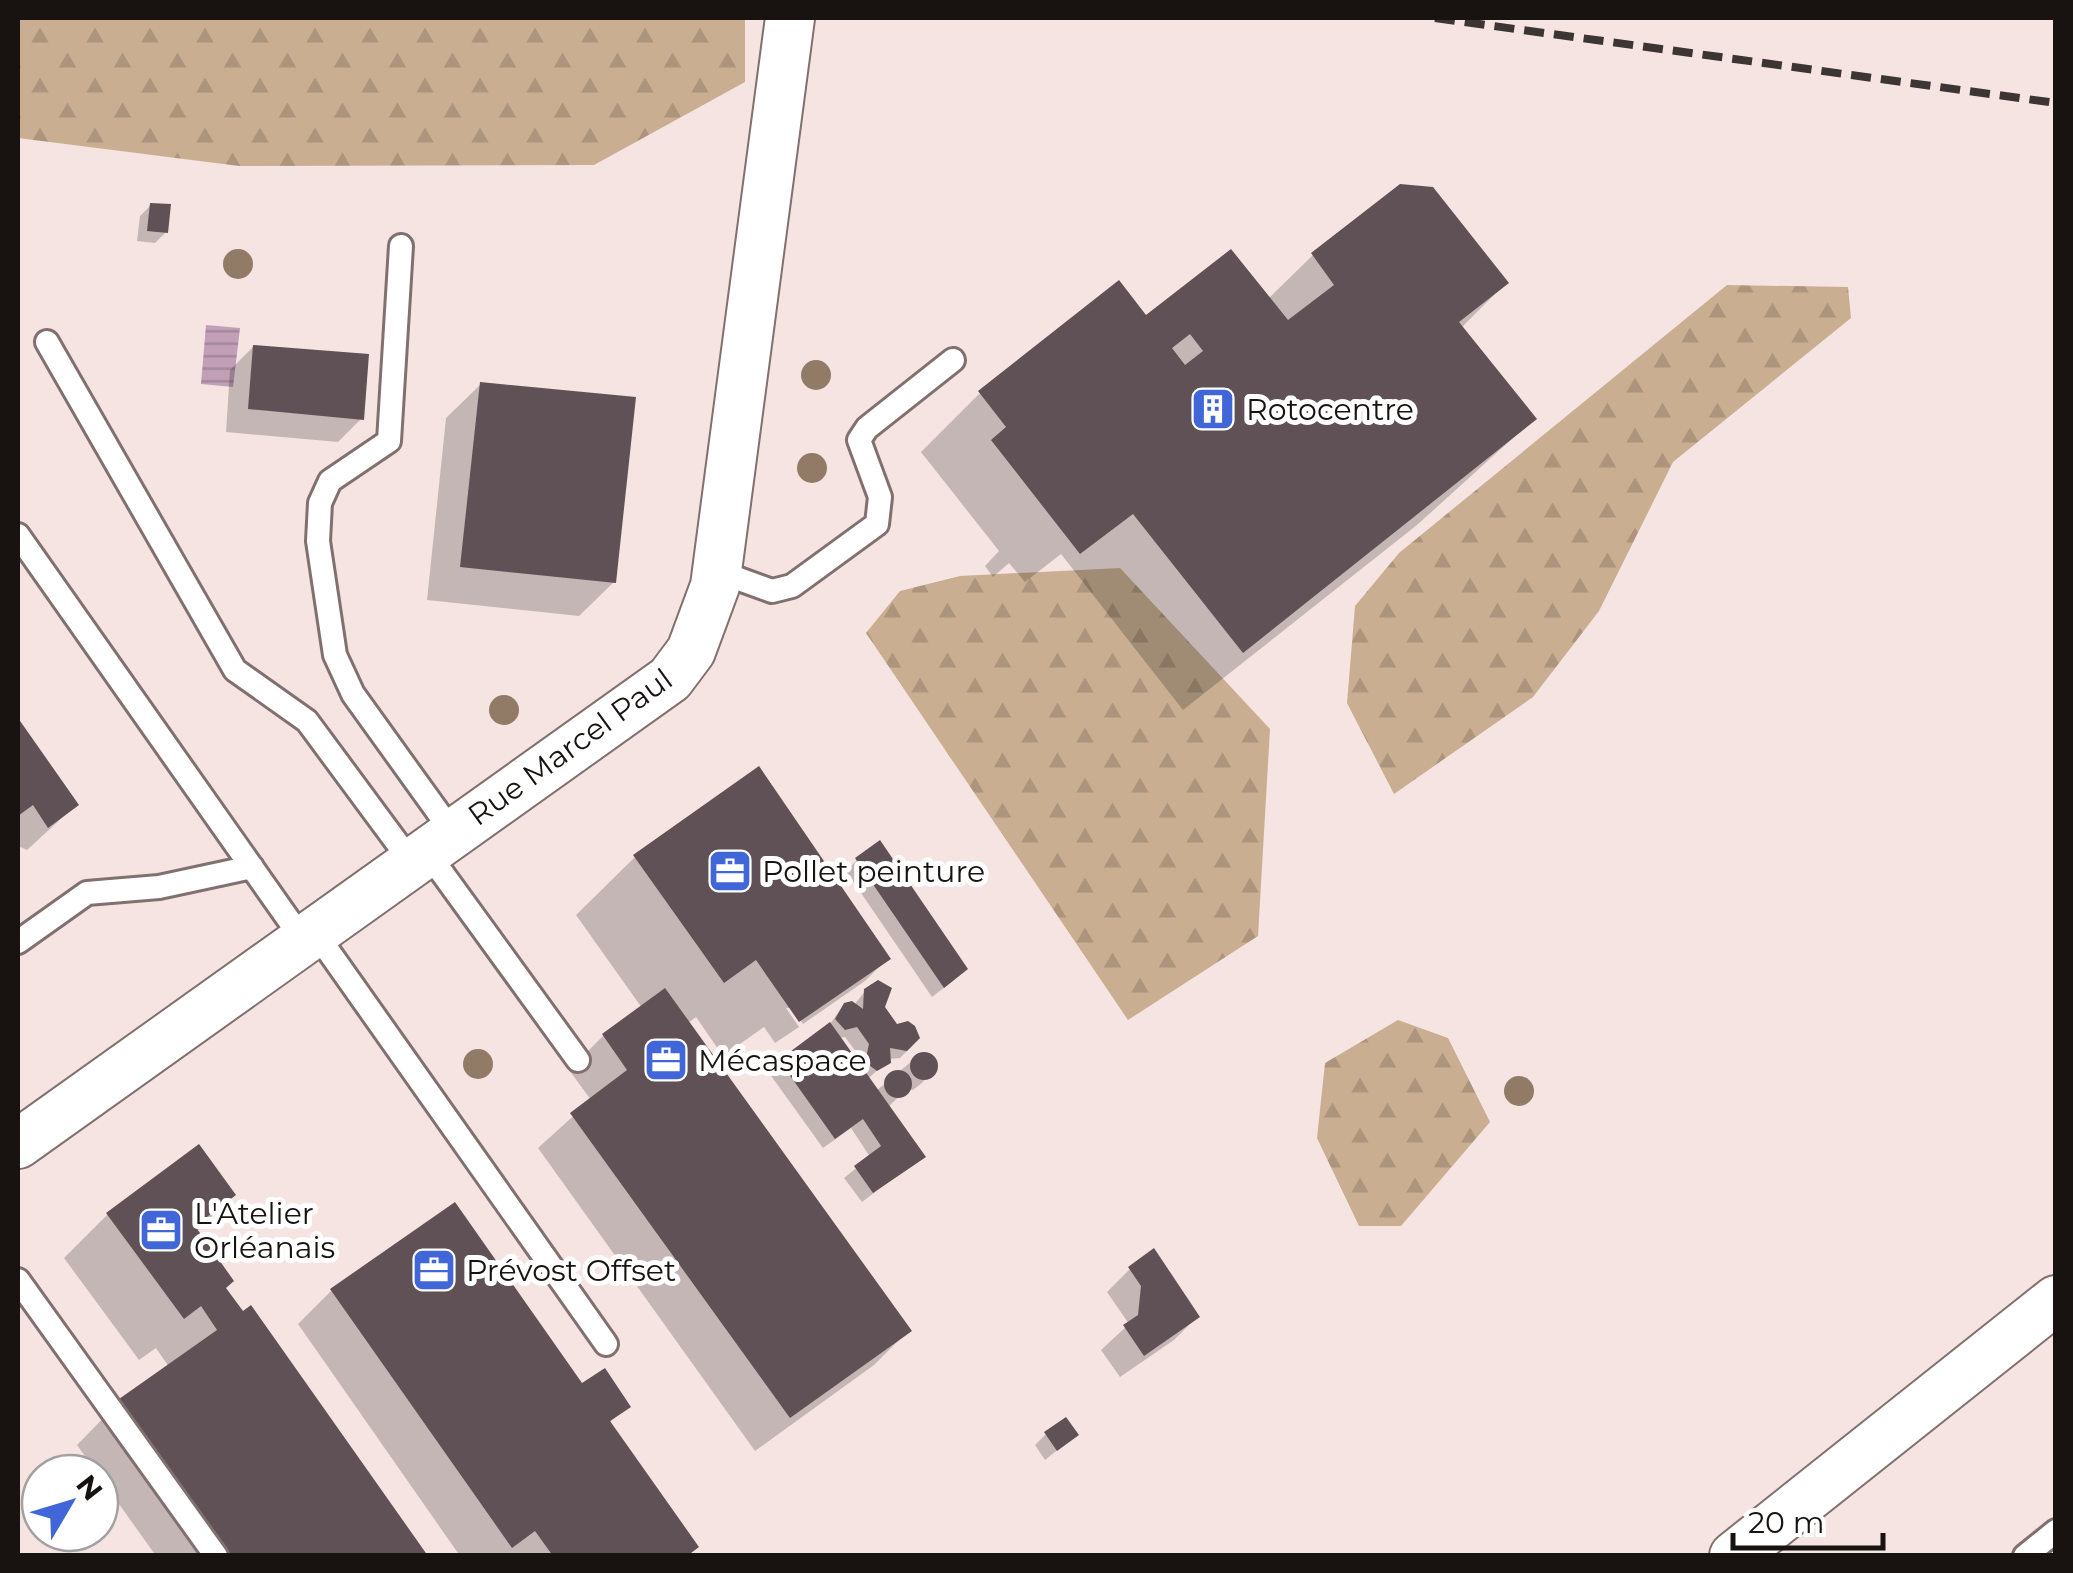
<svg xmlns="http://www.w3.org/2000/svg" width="2073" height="1573" viewBox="0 0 2073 1573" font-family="Montserrat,sans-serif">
<defs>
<pattern id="forest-firs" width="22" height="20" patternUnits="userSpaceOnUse" patternTransform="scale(2.5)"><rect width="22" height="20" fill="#c9ae91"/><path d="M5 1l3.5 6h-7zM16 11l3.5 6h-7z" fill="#ac957c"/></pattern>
<pattern id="water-rules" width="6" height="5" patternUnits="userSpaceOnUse" patternTransform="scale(2.5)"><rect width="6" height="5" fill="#c09fb7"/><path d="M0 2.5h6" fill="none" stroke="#a4889c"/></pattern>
</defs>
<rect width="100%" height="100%" fill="#f6e4e2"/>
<path fill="url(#forest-firs)" d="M18 18H745V82L594 165 239 166 18 138Z
M1727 285 1848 287 1851 318 1673 462 1599 611 1533 697 1394 794 1347 703 1355 606 1399 553Z
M1120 568 1270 729 1258 936 1128 1020 866 633 900 591 960 576Z
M1398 1020 1448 1038 1490 1122 1401 1226H1359L1317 1138 1325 1063Z"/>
<path fill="url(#water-rules)" d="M206 325 240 328 233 387 201 384Z"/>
<path fill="#0003" fill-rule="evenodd" d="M1401 187 1506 283 1461 328 1534 419 1417 525 1183 710 1061 554 1025 582 1009 563 993 577 985 566 999 551 921 452 980 393 1146 319 1268 299 1313 255Z
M151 205 166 232 155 243 137 241 140 216Z
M253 347 361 419 338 442 226 432 230 370Z
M481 384 614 582 579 616 427 600 446 418Z
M18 722 76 805 27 850 18 846Z
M635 857 888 958 865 981 803 1024 792 1008H786L799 1027 775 1043 764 1027 723 1056 696 1017 688 1023 908 1331 874 1365 755 1451 538 1148 591 1100 569 1070 603 1036 642 1008 576 915Z
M857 860 954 980 932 997 846 871Z
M871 984 885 985 882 1007 897 1027 916 1032 912 1046 900 1058 889 1059 868 1079 876 1091 918 1056H930L937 1065 923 1082 913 1090 907 1089 888 1107 923 1156 862 1202 844 1178 870 1157 851 1128 823 1148 769 1073 828 1027 840 1010 854 1005ZM845 1037 859 1056 856 1063 839 1038Z
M233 1195 196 1232 224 1288 426 1556H156L77 1445 120 1401 169 1367 156 1348 139 1360 64 1258 107 1215Z
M1130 1269 1197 1317 1174 1340 1120 1377 1101 1350 1129 1324 1107 1292Z
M332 1290 628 1406 609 1423 687 1556H460L298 1324Z
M1046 1434 1076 1435 1045 1460 1035 1445Z"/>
<path fill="#5f5155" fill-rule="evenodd" d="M1400 184 1433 187 1509 283 1459 322 1537 419 1243 653 1133 514 1080 554 991 440 1006 427 978 391 1119 280 1146 315 1231 249 1288 320 1334 285 1311 253ZM1190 334 1203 351 1185 365 1172 348Z
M150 203 171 204 168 233 147 231Z
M253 345 369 354 364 420 248 409Z
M480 382 636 397 616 583 460 567Z
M18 718 79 805 48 828 33 805 18 816Z
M759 766 891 959 799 1022 756 960 724 983 633 855Z
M880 840 968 969 944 988 855 858Z
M878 980 892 988 885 1007 897 1024 908 1021 915 1026 920 1038 907 1051 890 1048 891 1063 877 1071 865 1062 869 1044 857 1027 845 1030 835 1019 844 1003 852 1001 863 1009 864 989Z
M665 988 912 1331 790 1418 570 1113 627 1070 602 1034Z
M830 1022 926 1157 873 1193 854 1166 881 1146 863 1119 835 1139 779 1060Z
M910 1066a14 14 0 1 1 28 0a14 14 0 1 1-28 0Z
M884 1084a14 14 0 1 1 28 0a14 14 0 1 1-28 0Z
M199 1144 236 1195 195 1226 234 1281 226 1288 243 1311 251 1305 428 1556H229L119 1399 217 1330 201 1306 184 1319 106 1213Z
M455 1202 582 1383 605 1368 631 1407 610 1421 699 1547 687 1556H553L535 1531 512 1548 330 1289Z
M1154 1248 1200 1317 1144 1356 1123 1325 1138 1315 1141 1286 1128 1267Z
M1066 1417 1079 1435 1057 1451 1044 1432Z"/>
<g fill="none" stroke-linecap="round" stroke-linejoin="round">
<defs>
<path id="lane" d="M401 246 389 441 330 481 320 503 318 541 335 655 353 694 453 833
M47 342 235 670 307 721 412 863
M18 535 303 940
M717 571 772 591 792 586 877 524 880 497 859 440 867 428 953 360
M427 852 578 1060
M315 932 606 1344
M18 942 87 893 159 887 252 867
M18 1280 216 1556
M2025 1556 2056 1531"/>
<path id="street" d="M18 1144 670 679 691 651 715 586 790 18
M1734 1556 2056 1300"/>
</defs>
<use href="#lane" stroke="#80706f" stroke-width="28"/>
<use href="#street" stroke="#80706f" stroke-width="52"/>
<use href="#lane" stroke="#fff" stroke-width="22"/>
<use href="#street" stroke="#fff" stroke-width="48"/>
<path stroke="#3d3534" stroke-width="8" stroke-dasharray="20 10" stroke-linecap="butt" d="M1435 18 2056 103"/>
</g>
<g fill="#917a66">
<circle cx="238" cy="264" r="15"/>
<circle cx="816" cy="375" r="15"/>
<circle cx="812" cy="468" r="15"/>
<circle cx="504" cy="710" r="15"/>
<circle cx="478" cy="1064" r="15"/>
<circle cx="1519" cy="1091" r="15"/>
</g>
<defs>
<symbol id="building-square" viewBox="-11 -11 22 22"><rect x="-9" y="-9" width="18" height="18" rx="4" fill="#4166d8" stroke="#fff"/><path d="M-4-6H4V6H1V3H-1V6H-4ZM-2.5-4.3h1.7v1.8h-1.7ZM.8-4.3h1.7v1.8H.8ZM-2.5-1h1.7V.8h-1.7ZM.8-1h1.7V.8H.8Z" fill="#fff"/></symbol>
<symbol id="office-square" viewBox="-11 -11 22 22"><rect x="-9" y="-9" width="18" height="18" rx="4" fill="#4166d8" stroke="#fff"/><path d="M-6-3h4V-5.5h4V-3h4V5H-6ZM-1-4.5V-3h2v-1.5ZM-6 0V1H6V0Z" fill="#fff"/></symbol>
</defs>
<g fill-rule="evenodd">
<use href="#building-square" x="1188" y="384" width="50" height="50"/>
<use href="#office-square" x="705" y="846" width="50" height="50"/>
<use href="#office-square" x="641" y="1035" width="50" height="50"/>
<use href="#office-square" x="136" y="1205" width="50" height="50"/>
<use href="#office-square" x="409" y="1245" width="50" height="50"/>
</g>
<g text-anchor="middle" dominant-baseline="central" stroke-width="10" stroke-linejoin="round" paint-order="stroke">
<g font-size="30" fill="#181211" stroke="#fff" text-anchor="start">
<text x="1246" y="409">Rotocentre</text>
<text x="762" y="871">Pollet peinture</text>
<text x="698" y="1060">Mécaspace</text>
<text x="194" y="1213">L'Atelier<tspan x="194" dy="34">Orléanais</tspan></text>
<text x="466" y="1270">Prévost Offset</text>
</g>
<g font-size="30" fill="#181211" stroke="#fff">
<text transform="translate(570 747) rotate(-36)">Rue Marcel Paul</text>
</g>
</g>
<rect width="2073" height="1573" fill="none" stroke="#181211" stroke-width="40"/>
<g transform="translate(70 1503) rotate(52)"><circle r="48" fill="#ffffff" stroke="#a3a0a0" stroke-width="2.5"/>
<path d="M0-8L18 38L0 25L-18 38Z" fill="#4166d8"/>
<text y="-15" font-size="28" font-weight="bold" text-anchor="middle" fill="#181211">N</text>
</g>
<path d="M1733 1533v15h150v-15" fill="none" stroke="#181211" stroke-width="5"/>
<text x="1748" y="1533" font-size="30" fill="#181211" stroke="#ffffff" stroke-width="8" paint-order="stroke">20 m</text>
</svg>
